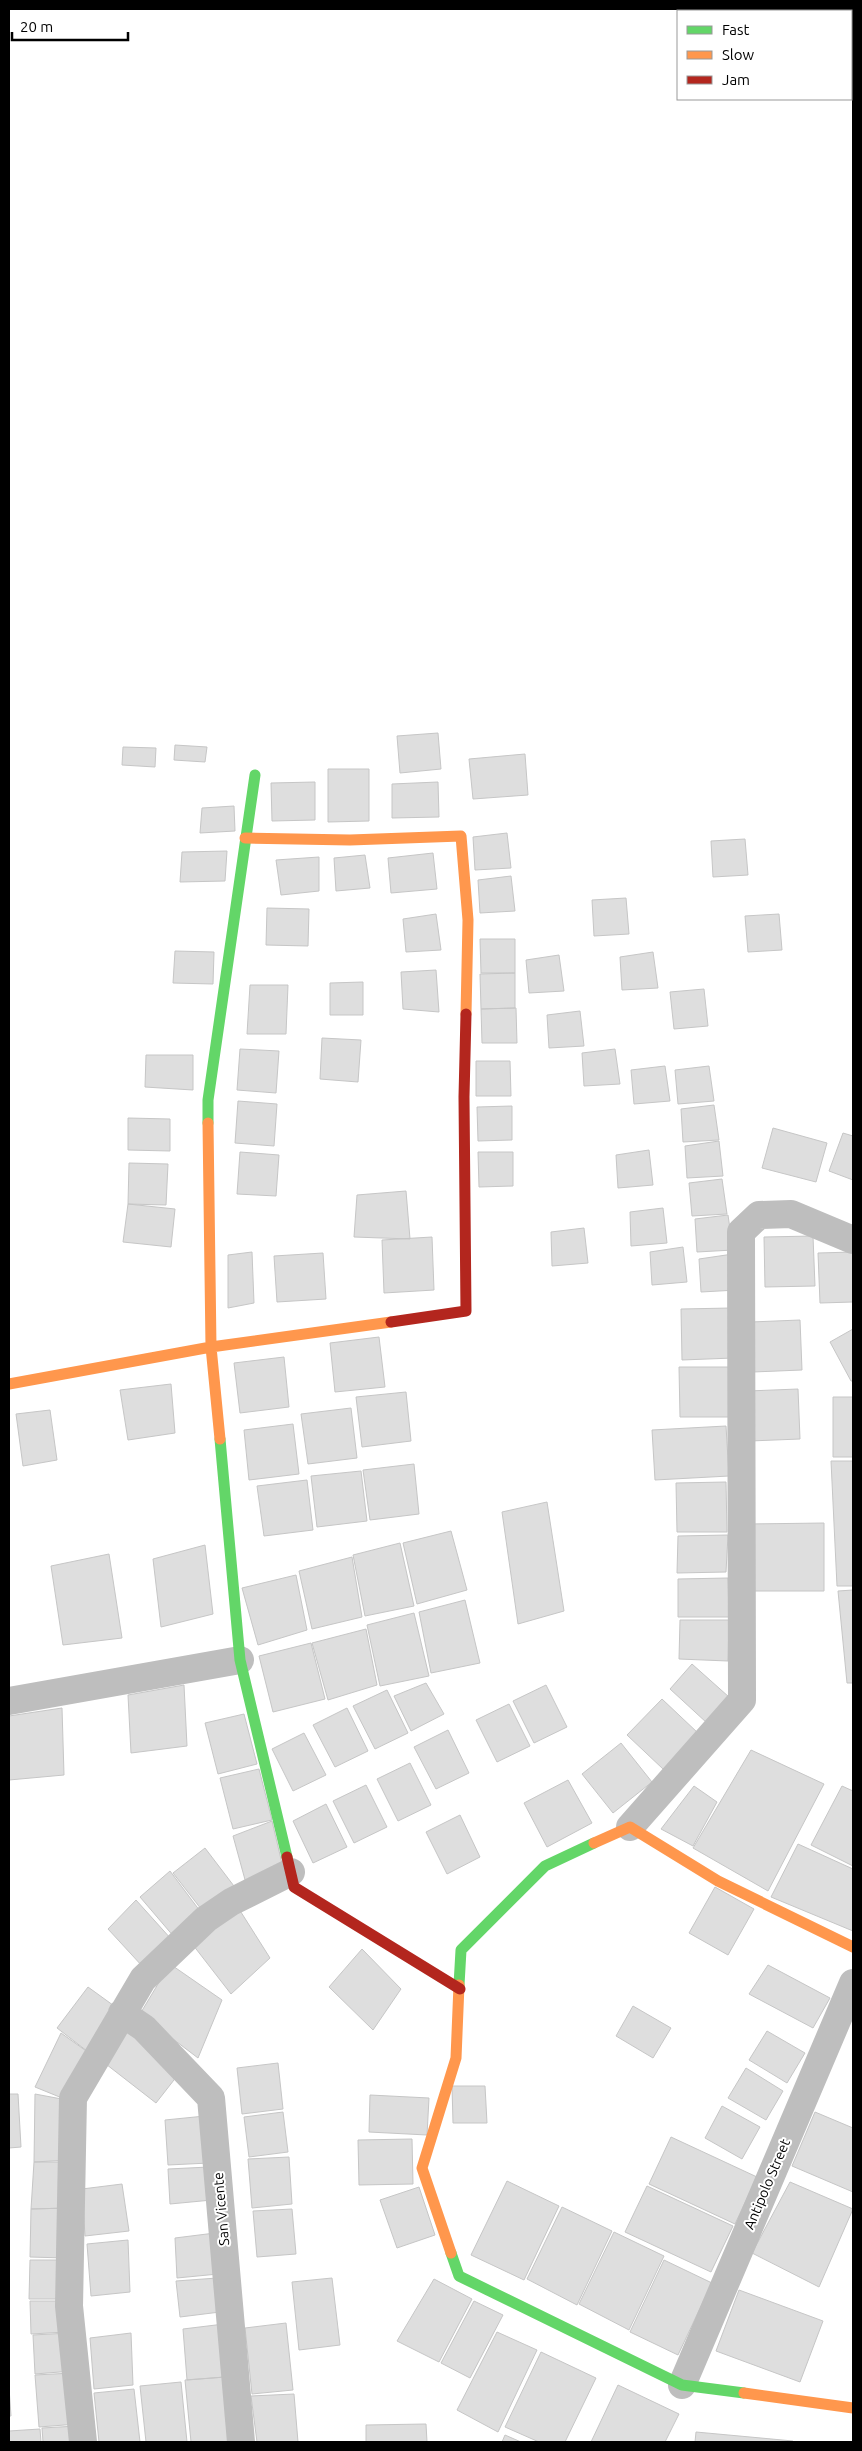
<svg xmlns="http://www.w3.org/2000/svg" width="862" height="2451" viewBox="0 0 862 2451" font-family="Ubuntu,sans-serif">
<rect width="100%" height="100%" fill="#fff"/>
<path fill="#dedede" stroke="#c6c6c6" d="M438 733 441 769 400 773 397 736Z
M175 745 207 747 205 762 174 760Z
M123 747 156 748 155 767 122 765Z
M525 754 528 795 473 799 469 759Z
M328 769H369V821L328 822Z
M315 782V820L272 821 271 783Z
M438 782 439 817 392 818V784Z
M234 806 235 831 200 833 202 808Z
M507 833 511 868 475 870 473 837Z
M745 839 748 875 713 877 711 841Z
M227 851 225 881 180 882 182 852Z
M433 853 437 889 391 893 388 858Z
M365 855 370 888 336 891 334 858Z
M319 857V891L281 895 276 860Z
M511 876 515 911 480 913 478 880Z
M626 898 629 934 594 936 592 900Z
M267 908 309 909 308 946 266 945Z
M436 914 441 950 406 952 403 919Z
M779 914 782 950 748 952 745 916Z
M480 939H515V973H481Z
M175 951 214 952 213 984 173 983Z
M653 952 658 988 622 990 620 957Z
M559 955 564 991 529 993 526 960Z
M436 970 439 1012 403 1009 401 972Z
M515 973V1008L481 1009 480 974Z
M363 982V1015H330V983Z
M250 985H288L286 1034H247Z
M704 989 708 1026 674 1029 670 992Z
M516 1008 517 1043H482L481 1009Z
M580 1011 584 1046 549 1048 547 1015Z
M322 1038 361 1040 358 1082 320 1079Z
M240 1049 279 1051 276 1093 237 1090Z
M615 1049 620 1084 584 1086 582 1053Z
M146 1055H193V1090L145 1087Z
M476 1061H510L511 1096H476Z
M665 1066 670 1101 634 1104 631 1070Z
M709 1066 714 1101 678 1104 675 1070Z
M238 1101 277 1104 274 1146 235 1143Z
M714 1105 719 1140 683 1142 681 1109Z
M512 1106V1140L478 1141 477 1107Z
M128 1118 170 1119V1151L128 1150Z
M773 1128 827 1143 816 1182 762 1168Z
M843 1133 853 1136V1180L829 1171Z
M719 1141 723 1176 687 1178 685 1146Z
M649 1150 653 1185 618 1188 616 1155Z
M240 1152 279 1155 276 1196 237 1194Z
M478 1152H513V1186L479 1187Z
M129 1163 168 1164 166 1205 128 1204Z
M722 1179 727 1214 692 1216 689 1183Z
M406 1191 410 1239 354 1237 357 1195Z
M128 1204 175 1209 171 1247 123 1242Z
M663 1208 667 1243 631 1246 630 1212Z
M728 1215 733 1250 697 1252 695 1219Z
M584 1228 588 1263 552 1266 551 1232Z
M813 1236 815 1286 765 1287 764 1237Z
M432 1237 434 1290 384 1293 382 1240Z
M683 1247 687 1282 652 1285 650 1252Z
M252 1252 254 1303 228 1308V1255Z
M853 1252V1302L820 1303 818 1253Z
M323 1253 326 1299 277 1302 274 1256Z
M733 1254 737 1290 701 1292 699 1259Z
M731 1308 733 1358 682 1360 681 1309Z
M800 1320 802 1370 753 1372 751 1322Z
M853 1329V1381H851L830 1342Z
M379 1337 385 1387 335 1392 330 1343Z
M284 1357 289 1407 240 1413 234 1363Z
M679 1367H729V1417H680Z
M171 1384 175 1433 128 1440 120 1390Z
M798 1389 800 1439 750 1441 748 1391Z
M406 1392 411 1441 362 1447 356 1397Z
M833 1397H853V1457H833Z
M351 1408 357 1458 308 1464 301 1414Z
M50 1410 57 1460 23 1466 16 1414Z
M293 1424 299 1474 249 1480 244 1430Z
M726 1426 729 1476 655 1480 652 1430Z
M831 1461H853V1586H837Z
M414 1464 419 1514 370 1520 363 1470Z
M361 1471 367 1521 317 1527 311 1476Z
M307 1480 313 1530 264 1536 257 1486Z
M726 1482 727 1532H677L676 1483Z
M547 1502 564 1611 518 1624 502 1512Z
M824 1523V1591H749L748 1524Z
M451 1531 467 1590 417 1604 403 1543Z
M728 1535 726 1572 677 1573 678 1536Z
M400 1543 414 1606 365 1616 353 1555Z
M205 1545 213 1614 161 1627 153 1559Z
M109 1554 122 1638 63 1645 51 1566Z
M352 1557 362 1617 312 1629 299 1571Z
M296 1575 307 1630 258 1645 242 1588Z
M728 1578 729 1617H678V1579Z
M853 1590V1683H847L838 1591Z
M465 1600 480 1663 431 1673 419 1612Z
M414 1613 429 1676 380 1686 367 1625Z
M680 1620H729L728 1661 679 1659Z
M366 1629 377 1685 328 1700 312 1643Z
M311 1643 325 1699 273 1712 259 1656Z
M692 1664 729 1697 707 1723 670 1689Z
M426 1683 444 1714 411 1731 394 1696Z
M184 1685 187 1746 131 1753 128 1695Z
M546 1685 567 1727 534 1743 513 1701Z
M387 1690 408 1733 375 1749 353 1706Z
M662 1699 698 1733 663 1769 627 1735Z
M509 1704 530 1746 497 1762 476 1720Z
M62 1708 64 1775 9 1780V1716Z
M347 1708 368 1751 335 1767 313 1725Z
M244 1714 257 1764 218 1774 205 1723Z
M448 1730 469 1773 436 1789 414 1747Z
M304 1733 326 1775 293 1791 272 1749Z
M621 1743 652 1782 613 1813 582 1774Z
M751 1750 824 1784 768 1891 693 1848Z
M410 1763 431 1805 398 1821 377 1779Z
M259 1769 272 1820 233 1829 220 1778Z
M568 1780 592 1823 547 1847 524 1803Z
M366 1785 387 1827 354 1843 333 1801Z
M694 1786 717 1802 693 1846 661 1829Z
M842 1786 853 1791V1866L811 1845Z
M326 1804 347 1847 313 1863 293 1821Z
M460 1815 480 1857 447 1874 426 1832Z
M272 1821 284 1872 247 1887 233 1836Z
M798 1844 853 1869V1931L771 1897Z
M205 1848 237 1890 205 1914 173 1873Z
M170 1871 203 1915 175 1938 140 1897Z
M715 1887 754 1909 728 1955 689 1933Z
M136 1900 172 1940 143 1967 108 1929Z
M239 1909 270 1958 231 1994 193 1945Z
M362 1949 401 1989 373 2030 329 1987Z
M170 1964 222 2000 198 2058 140 2014Z
M768 1965 830 1998 813 2028 749 1994Z
M88 1987 117 2008 87 2051 57 2028Z
M633 2006 671 2028 653 2058 616 2036Z
M128 2029 181 2071 156 2103 102 2061Z
M767 2031 805 2053 787 2083 749 2060Z
M61 2033 89 2053 67 2100 35 2087Z
M278 2063 283 2109 242 2114 237 2068Z
M746 2068 783 2091 766 2120 728 2098Z
M452 2086H485L487 2123H453Z
M9 2094H18L21 2147 9 2148Z
M35 2094 67 2100 69 2160 34 2162Z
M370 2095 429 2098 427 2135 369 2132Z
M722 2106 760 2127 742 2159 705 2138Z
M283 2112 288 2152 249 2157 244 2117Z
M815 2112 853 2128V2192L792 2166Z
M205 2116 209 2163 168 2165 165 2120Z
M671 2137 757 2177 735 2224 649 2184Z
M412 2139 413 2184 359 2185 358 2140Z
M289 2157 292 2204 252 2208 248 2159Z
M34 2162H70L68 2208 31 2209Z
M209 2167 212 2200 170 2204 168 2169Z
M507 2181 559 2206 524 2280 471 2255Z
M790 2182 853 2209 819 2287 752 2253Z
M122 2184 129 2231 85 2236 82 2189Z
M647 2186 733 2226 711 2272 625 2232Z
M419 2187 435 2235 397 2248 380 2200Z
M562 2207 612 2231 577 2305 527 2279Z
M68 2208 65 2258 30 2257 31 2209Z
M292 2209 296 2254 257 2257 253 2211Z
M614 2232 664 2256 629 2330 579 2304Z
M215 2233 218 2274 177 2278 175 2238Z
M128 2240 130 2292 91 2296 87 2244Z
M30 2260H65V2299H29Z
M664 2260 712 2283 678 2355 630 2332Z
M217 2278 220 2312 180 2317 176 2281Z
M332 2278 340 2345 299 2350 292 2282Z
M434 2279 472 2299 439 2362 397 2341Z
M739 2290 823 2321 800 2382 716 2351Z
M30 2301H65L66 2332 31 2334Z
M474 2301 503 2315 470 2378 441 2363Z
M286 2323 293 2390 252 2394 245 2328Z
M224 2324 225 2377 187 2380 183 2329Z
M497 2332 537 2350 498 2432 457 2410Z
M69 2333 72 2371 35 2374 33 2335Z
M131 2333 133 2385 94 2389 90 2338Z
M541 2352 596 2378 565 2442H539L505 2427Z
M72 2373 77 2424 39 2427 35 2375Z
M225 2377 232 2442H191L185 2380Z
M181 2382 187 2442H146L140 2386Z
M618 2385 679 2414 665 2442H591Z
M9 2388 11 2416H9Z
M134 2389 140 2442H99L94 2393Z
M294 2394 298 2442H257L251 2396Z
M426 2424 427 2442H366V2425Z
M77 2426 79 2442H43L42 2428Z
M40 2429 41 2442H9V2431Z
M696 2432 793 2441V2442H695Z
M505 2435 521 2442H502Z"/>
<g fill="none" stroke-linecap="round" stroke-linejoin="round">
<path stroke="#bebebe" stroke-width="28" d="M9 1701 240 1660
M630 1827 742 1700 741 1232 759 1215 791 1214 853 1240
M122 2013 144 2028 211 2098 241 2442
M682 2385 853 1983
M83 2442 69 2306 73 2098 143 1979 206 1919 231 1902 291 1872"/>
<path stroke="#63d668" stroke-width="11" d="M208 1123V1100L255 775
M220 1439 240 1660 287 1857
M459 1985 461 1950 545 1866 594 1843
M451 2253 459 2276 682 2385 744 2393"/>
<path stroke="#ff974d" stroke-width="11" d="M245 838 350 840 461 836 468 920 466 1014
M208 1123 211 1347 220 1439
M9 1384 211 1347 391 1322
M594 1843 630 1827 718 1881 853 1947
M451 2253 422 2168 456 2058 459 1985
M744 2393 853 2408"/>
<path stroke="#b3261e" stroke-width="11" d="M391 1322 466 1311 464 1097 466 1014
M287 1857 294 1887 460 1989"/>
</g>
<g text-anchor="middle" dominant-baseline="central" stroke-width="4" stroke-linejoin="round" paint-order="stroke">
<g font-size="14" fill="#000" stroke="#fff">
<text transform="translate(767 2184) rotate(-67)">Antipolo Street</text>
<text transform="translate(221 2209) rotate(-95)">San Vicente</text>
</g>
</g>
<rect width="862" height="2451" fill="none" stroke="#000000" stroke-width="20"/>
<rect x="677" y="10" width="175" height="90" fill="#ffffff" stroke="#999999"/>
<rect x="687" y="26" width="25" height="8" fill="#63d668" stroke="#999999"/>
<text x="722" y="35" font-size="15" fill="#000000">Fast</text>
<rect x="687" y="51" width="25" height="8" fill="#ff974d" stroke="#999999"/>
<text x="722" y="60" font-size="15" fill="#000000">Slow</text>
<rect x="687" y="76" width="25" height="8" fill="#b3261e" stroke="#999999"/>
<text x="722" y="85" font-size="15" fill="#000000">Jam</text>
<path d="M12 32v8h116v-8" fill="none" stroke="#000000" stroke-width="2.5"/>
<text x="20" y="32" font-size="15" fill="#000000" stroke="#ffffff" stroke-width="4" paint-order="stroke">20 m</text>
</svg>
